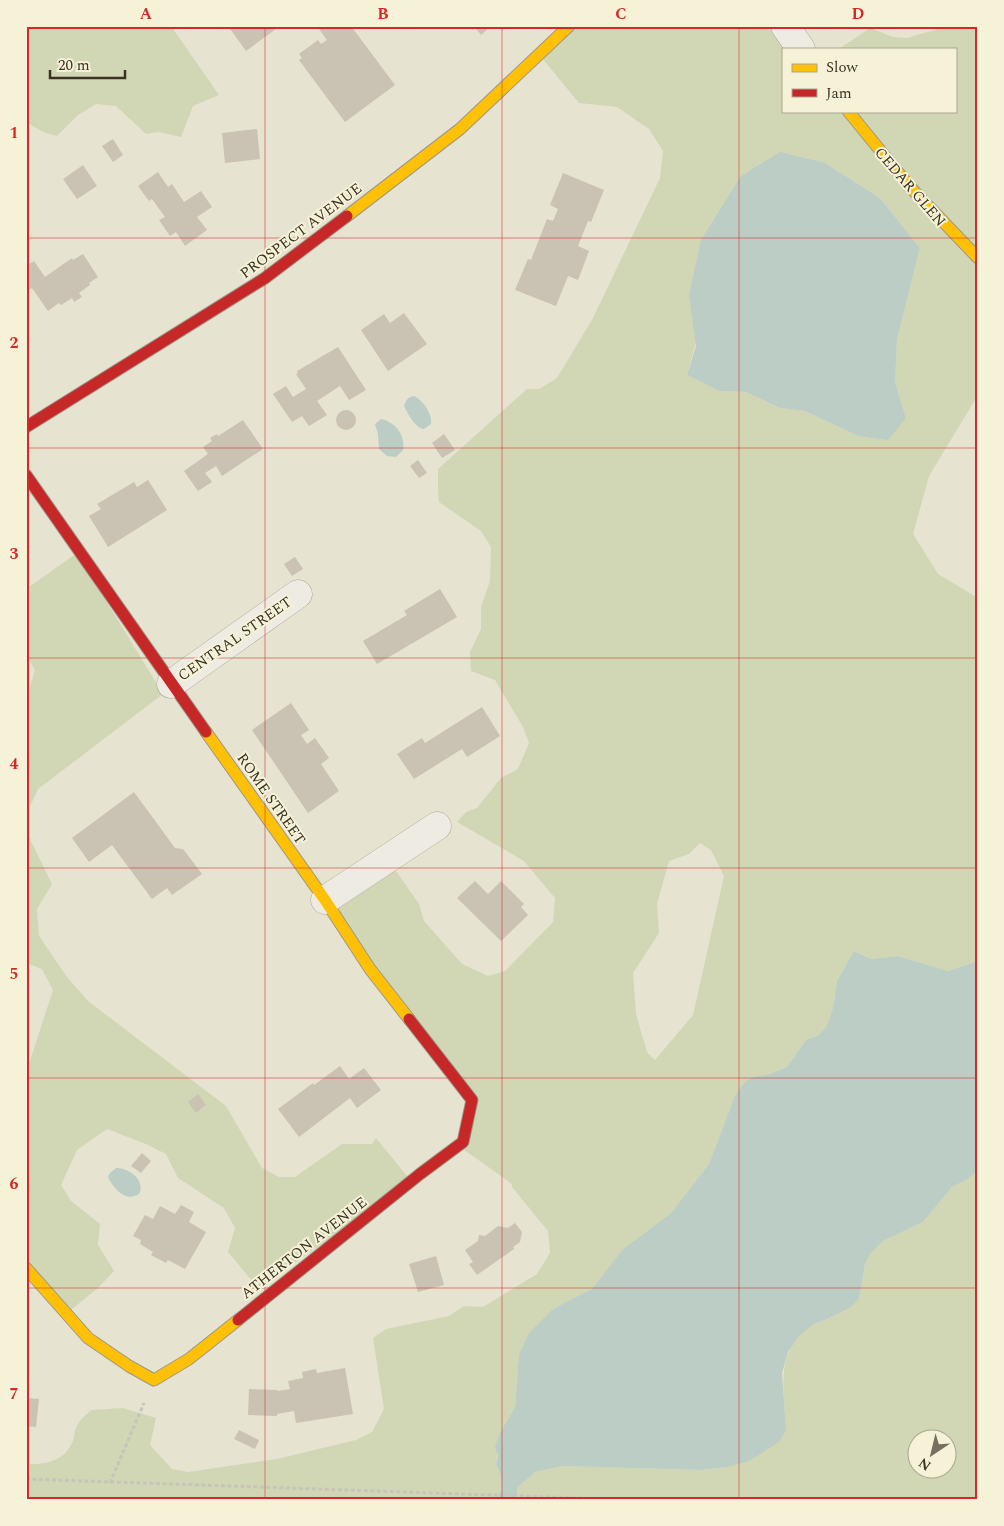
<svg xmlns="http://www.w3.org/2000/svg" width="1004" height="1526" viewBox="0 0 1004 1526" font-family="Spectral,serif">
<rect width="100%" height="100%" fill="#e6e3d1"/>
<path fill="#d1d7b4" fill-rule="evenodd" d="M26 26H171L219 95 193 106 181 137 158 132 146 134 116 106 96 104 78 115 57 136 43 132 26 122Z
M573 26H782L799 49H783V111H955V49H839L870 28 893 37 907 38 948 26H978V395L929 476 913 534 938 574 978 598V961L948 971 898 956 871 959 854 951 837 981 833 1008 827 1025 819 1035 806 1040 787 1067 770 1074 753 1077 731 1107 709 1164 671 1213 623 1249 593 1289 553 1309 519 1355 515 1407 501 1431 496 1464 500 1473 502 1489 496 1500H26V1464C45 1465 64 1461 72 1443 75 1437 74 1429 78 1424 81 1419 87 1414 91 1410L123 1408 156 1418 150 1445 172 1469 188 1472 277 1459 356 1440 372 1432 384 1409 373 1338 386 1329 449 1316 464 1306 483 1307 537 1274 550 1253 548 1231 512 1187V1184L463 1149 471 1099 328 911 391 864 419 904 424 921 462 964 488 976 505 971 553 922 555 898 524 861 457 822 466 812 477 808 501 778 518 769 529 743 523 727 495 680 471 671 470 652 481 629V607L490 581 491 547 481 531 439 502 438 492V469L527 389H539L557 378 593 318 660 178 663 151 649 129 617 107 579 103 542 58ZM825 163 880 198 920 248 897 340 895 382 906 418 858 436 805 411 780 408 746 392 719 391 687 375 741 178ZM700 843 711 850 724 876 693 1015 655 1060 647 1052 636 1014 633 973 659 933 657 904 669 861 689 854Z
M77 553 163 694 38 789 26 815V700L35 670 26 656V589Z
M26 831 52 884 37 909 39 936 67 977 88 1001 226 1106 262 1168 279 1177H295L342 1144H372L376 1138 412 1182 258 1288 228 1252 235 1228 224 1208 178 1178 166 1154 146 1144 107 1129 77 1150 61 1185 71 1201 100 1224 98 1245 114 1271 98 1288 66 1314 26 1271V1064L30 1061 53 990 42 969 26 963Z
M978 1170V1500H518L517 1488 535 1472 563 1466 702 1470 727 1467 786 1430C784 1390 774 1350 812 1325 817 1322 822 1322 827 1319 838 1314 848 1306 859 1299L865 1264 871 1253 883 1241 923 1222 952 1187 968 1179ZM916 1438H946V1468H916Z"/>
<path fill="#bbcdc4" d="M780 152 825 163 880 198 920 248 897 340 895 382 906 418 888 440 858 436 805 411 780 408 746 392 719 391 687 375 696 346 689 295 701 240 741 176Z
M414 396C423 400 433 415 431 424L424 429C415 428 408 414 404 406 406 400 408 397 414 396Z
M381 419C395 422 406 435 403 450L396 457 387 456 379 449 378 434 375 424Z
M854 951 871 959 898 956 948 971 978 961V1170L968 1179 952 1187 923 1222 883 1241 871 1253 865 1264 859 1299 851 1307 825 1320 814 1324 799 1336 788 1352 782 1373 786 1430 779 1442 749 1461 727 1467 702 1470 563 1466 535 1472 517 1488 518 1500H496L502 1489 500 1473 496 1464 498 1456 495 1447 501 1431 515 1407 519 1355 529 1333 553 1309 592 1289 623 1249 671 1213 709 1164 735 1096 745 1082 753 1077 770 1074 787 1067 806 1040 819 1035 827 1025 833 1008 837 981Z
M116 1168C129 1168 146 1180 139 1194 126 1203 113 1188 108 1177L110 1173Z"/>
<path fill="#cac2b2" d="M228 26H280L246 51Z
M317 26H351L395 85 345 122 299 60 302 58 299 54 318 40 321 44 327 40Z
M474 26H491L481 35Z
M257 129 260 159 225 163 222 133Z
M113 139 123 155 113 162 102 146Z
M83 165 97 186 77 199 63 179Z
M158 172 168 187 172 184 184 202 201 191 212 207 197 217 207 230 185 246 176 232 170 236 159 220 165 217 152 199 149 201 138 186Z
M563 173 604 190 591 222 588 221 578 246 589 251 578 280 568 276 556 306 515 290 528 259 531 260 547 219 553 221 558 209 550 205Z
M83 254 98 277 89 283 90 285 79 293 82 297 74 302 72 298 61 305 59 303 48 311 32 288 26 292V266L34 261 45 277 72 258 73 260Z
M404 313 427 344 388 371 361 330 384 314 390 323Z
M338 347 366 390 349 400 340 386 317 401 327 415 309 426 302 416 292 422 273 394 286 386 293 397 306 389 296 374 298 373 297 371Z
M336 420a10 10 0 1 1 20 0a10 10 0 1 1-20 0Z
M243 420 263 449 222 476 216 466 205 473 212 482 198 491 184 471 208 454 203 447 212 441 210 438 217 434 218 436Z
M444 434 455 450 442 458 432 443Z
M418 460 427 473 419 478 410 466Z
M148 480 167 510 108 547 89 516 101 509 97 504 134 482 137 487Z
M295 557 303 569 292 576 284 564Z
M440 589 457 617 377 664 363 641 407 615 404 611Z
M291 703 309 730 301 735 307 744 315 738 329 758 321 764 339 791 308 813 252 730Z
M482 707 500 736 467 757 462 749 414 779 397 754 422 738 425 743Z
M134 792 175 848 183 849 202 874 172 895 167 888 152 899 112 845 89 862 72 838Z
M475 881 488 894 501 881 524 904 521 907 528 915 501 941 457 898Z
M340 1066 349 1079 364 1068 381 1090 357 1108 350 1098 299 1137 278 1109 313 1083 314 1085Z
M198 1094 206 1105 196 1113 188 1102Z
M142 1153 151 1161 141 1173 131 1166Z
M181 1205 194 1212 189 1222 206 1232 185 1269 168 1260 166 1263 151 1255 153 1252 140 1244 141 1240 133 1236 145 1215 153 1219 160 1206 175 1214Z
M515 1223 522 1232 520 1242 513 1247 514 1249 477 1275 469 1264 473 1262 465 1250 478 1241 479 1235 485 1236 498 1226 508 1228Z
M436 1256 444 1285 418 1292 409 1264Z
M345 1368 353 1414 296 1423 294 1411 277 1414V1416L248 1415 249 1389 277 1390 278 1391 290 1389 288 1381 303 1378 302 1372 316 1369 317 1373Z
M26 1398 39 1399 36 1427 26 1426Z
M239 1430 259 1440 255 1449 234 1439Z"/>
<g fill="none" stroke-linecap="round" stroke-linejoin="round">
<defs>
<path id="street" d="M785 26 801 49
M171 684 298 594
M325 900 437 826"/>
<path id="slow" d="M848 111 910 187 978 258
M347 216 460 129 569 26
M206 732 325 900 370 969 409 1019
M26 1268 88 1338 129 1366 154 1380 189 1359 238 1320"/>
<path id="jam" d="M26 427 265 278 347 216
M26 475 206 732
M238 1320 420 1174 463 1142 472 1100 409 1019"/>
</defs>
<use href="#street" stroke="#aca899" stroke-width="29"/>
<use href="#slow" stroke="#9b978a" stroke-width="13"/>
<use href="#jam" stroke="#9b978a" stroke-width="13"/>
<path stroke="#c7c4b9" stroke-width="3" stroke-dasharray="4 2.5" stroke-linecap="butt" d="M26 1479 637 1500
M110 1483 144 1403"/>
<use href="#street" stroke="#eeece2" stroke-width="28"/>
<use href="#slow" stroke="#ffc107" stroke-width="11"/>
<use href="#jam" stroke="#c62828" stroke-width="11"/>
</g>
<path fill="none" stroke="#d62828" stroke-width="1" stroke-opacity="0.55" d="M265 26V1500M502 26V1500M739 26V1500M26 238H978M26 448H978M26 658H978M26 868H978M26 1078H978M26 1288H978"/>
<g text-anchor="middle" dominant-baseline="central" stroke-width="4" stroke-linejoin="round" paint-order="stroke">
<g font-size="15" fill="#3b3221" stroke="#f6f2d8">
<text transform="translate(910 187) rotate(49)">CEDAR GLEN</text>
<text transform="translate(301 231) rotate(-37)">PROSPECT AVENUE</text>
<text transform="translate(235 639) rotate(-35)">CENTRAL STREET</text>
<text transform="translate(271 799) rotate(55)">ROME STREET</text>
<text transform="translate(304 1248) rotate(-38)">ATHERTON AVENUE</text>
</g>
</g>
<rect width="1004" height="1526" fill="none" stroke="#f6f2d8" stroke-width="55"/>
<rect x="782" y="48" width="175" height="65" fill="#f6f2d8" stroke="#aba58f"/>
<rect x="792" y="64" width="25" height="8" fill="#ffc107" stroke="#aba58f"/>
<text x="826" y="72" font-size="15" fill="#3b3221">Slow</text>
<rect x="792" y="89" width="25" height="8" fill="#c62828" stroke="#aba58f"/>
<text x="826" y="98" font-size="15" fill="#3b3221">Jam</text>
<g transform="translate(932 1454) rotate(215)"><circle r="24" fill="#f6f2d8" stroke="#aba58f"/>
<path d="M0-4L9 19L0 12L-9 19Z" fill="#77705f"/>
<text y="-8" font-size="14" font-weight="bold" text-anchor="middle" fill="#3b3221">N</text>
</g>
<path d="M50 70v8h75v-8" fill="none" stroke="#3b3221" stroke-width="2.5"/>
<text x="58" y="70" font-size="15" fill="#3b3221" stroke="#f6f2d8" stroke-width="4" paint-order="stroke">20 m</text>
<rect x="28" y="28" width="948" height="1470" fill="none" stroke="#d62828" stroke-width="2"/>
<g font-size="16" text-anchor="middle" font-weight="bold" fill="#d62828">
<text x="146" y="19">A</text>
<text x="383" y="19">B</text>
<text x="621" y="19">C</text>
<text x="858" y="19">D</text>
<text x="14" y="138">1</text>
<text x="14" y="348">2</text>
<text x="14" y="559">3</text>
<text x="14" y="769">4</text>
<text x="14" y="979">5</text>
<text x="14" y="1189">6</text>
<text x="14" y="1399">7</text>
</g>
</svg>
